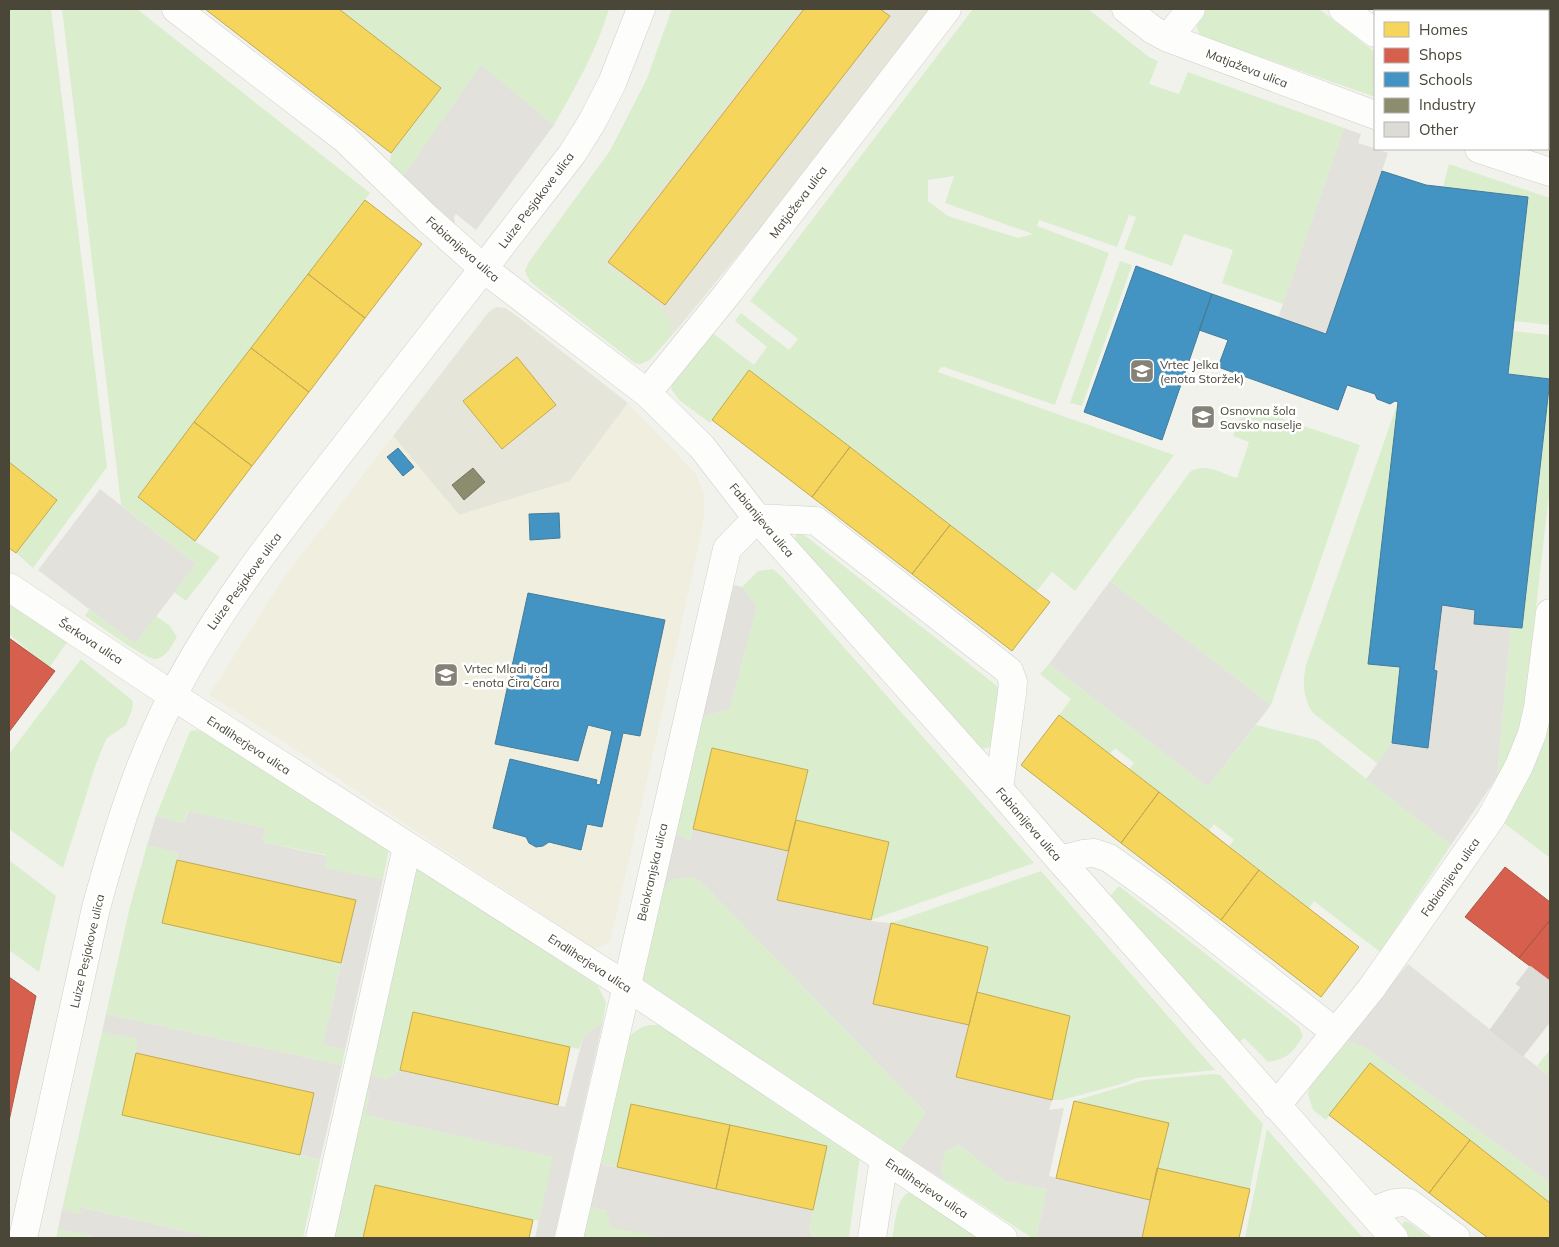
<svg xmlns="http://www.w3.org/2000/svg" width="1559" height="1247" viewBox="0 0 1559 1247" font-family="Mulish,sans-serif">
<rect width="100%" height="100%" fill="#f2f2ed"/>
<path fill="#e6e5da" d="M672 9H931L766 221 679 327 650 360 640 364 635 363 537 287 530 281 525 271 529 262 610 151 647 79Z
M498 307 505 308 513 313 628 403 570 481 459 515 393 436 487 314 494 308Z"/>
<path fill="#f0efdf" d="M628 403 697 475 704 494V515L700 539 641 808 610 942 595 949 447 852 281 740 209 695 282 580 393 436 459 515 570 481Z"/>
<path fill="#daeecd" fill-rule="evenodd" d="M9 9H51L107 467 33 568 16 553 57 500 9 462Z
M62 9H137L370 193 138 496 195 541 220 557 186 601 174 592 196 564 121 505Z
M339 9H609C597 50 575 88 554 125L481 66 401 179 390 164 391 153 441 88Z
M672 9H801L604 262C618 275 665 305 670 321 673 330 670 339 663 345 656 353 650 361 640 364L635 363 537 287 530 281 525 271 529 262 610 151 647 79Z
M973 9H1088L1149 57 1158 61 1149 84 1179 94 1188 72 1344 128 1283 304 1222 283 1233 250 1184 234 1172 266 1124 249 1136 217 1129 215 1117 247 1039 220 1037 226 1109 253 1055 405 944 367 940 368 938 372 1174 455 1075 591 1052 572 1036 592 750 371 710 423 679 400 671 389 672 384 708 337 714 334 754 365 767 347 735 321 741 313 789 350 798 339 750 301ZM954 176 945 203 1033 234 1018 238 948 216 928 201V180Z
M1205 9H1319L1375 52V97L1201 36C1193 26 1198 18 1205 9Z
M1485 9H1525L1528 11H1488Z
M1449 164 1550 198V325L1514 321 1528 198 1443 187Z
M1120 261 1132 265 1082 406 1070 403Z
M1513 331 1550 335V379L1508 374Z
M1550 381V486L1525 704 1516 740 1506 763 1497 777 1511 627 1522 628Z
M1398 402 1400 667 1392 743 1378 764 1313 713C1303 698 1302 683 1306 665Z
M1244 406 1360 445 1271 705 1110 581 1190 472C1205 462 1222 474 1237 478L1249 442 1233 436Z
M800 533 803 534 1001 689 991 747 981 749 794 540 797 534Z
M773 569 783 578 1034 863 871 920 889 842 796 820 807 770 712 748 690 840 674 833 697 719 730 709 757 606 742 587 758 571Z
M9 601 68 641 49 668 9 634Z
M89 609 135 644 156 616 170 626 177 637C172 645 167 657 156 659 145 660 97 623 85 616Z
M81 659 132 700 133 704 132 710 126 725 107 738 104 744 96 764 63 868 9 829V754Z
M1049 664 1208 787 1256 725 1317 740 1451 845 1380 952 1314 901 1309 908 1229 846 1234 840 1214 824 1209 831 1129 769 1134 763 1115 748 1110 754 1059 715 1071 699 1040 674Z
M1550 708V858L1500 820Z
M196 730 203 731 389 849 383 879 324 868 326 855 263 842 265 828 187 811 184 823 156 816 190 731Z
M147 845 178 853 163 923 341 963 323 1045 345 1050 342 1065 106 1014 130 906Z
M9 860 56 896 39 972 9 950Z
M417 868 598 986 606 1002 603 1021 583 1038 579 1049 414 1012 400 1070 387 1079 368 1075Z
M1041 871 1215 1070 1137 1078 1121 1084 1062 1100H1052L1069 1016 977 992 891 923Z
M679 877 694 878 700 881 927 1114 899 1152 641 981 662 888 671 880Z
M1119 886 1299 1027 1303 1036C1293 1052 1288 1059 1268 1062L1244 1038 1237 1044 1108 898Z
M649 1025H658L664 1028 860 1156 849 1238C835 1238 810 1244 809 1226L827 1146 632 1104 617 1167 597 1163 624 1043C631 1034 637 1028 649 1025Z
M102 1032 138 1039 136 1053 122 1115 320 1160 303 1238H216L81 1207 79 1214 62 1209Z
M1351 1042 1368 1049 1550 1183V1203L1371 1063 1326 1120 1313 1110 1308 1094 1310 1086 1343 1043Z
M1550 1050V1077L1537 1066Z
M1213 1074 1220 1075 1263 1124 1250 1189 1157 1168 1168 1123 1074 1101 1144 1080Z
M364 1090 370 1091 365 1115 554 1157 539 1221 375 1185 363 1238H331Z
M1267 1129 1363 1238H1245Z
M959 1145 1005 1181 1047 1189 1036 1238H1032L945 1181 941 1170 945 1152Z
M911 1191 987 1238H892C896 1222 895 1198 911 1191Z
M588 1207 607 1211 642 1233 664 1238H581Z
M1404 1221 1410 1223 1430 1238H1408L1403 1233 1401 1227Z
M58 1229 93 1236V1238H56Z"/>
<path fill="#e2e1dc" d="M1525 9H1550V29L1548 27V11H1528Z
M481 65 554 125 476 230 456 214 454 217 455 224 401 179Z
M1344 128 1361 134 1358 143 1388 153 1326 334 1278 318Z
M100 489 196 564 135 644 38 570Z
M1110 581 1271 705 1208 787 1049 664Z
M734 585 742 587 757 606 730 709 697 719Z
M1442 605 1475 610 1474 623 1511 627 1497 777 1451 845 1366 779 1392 743 1428 748 1437 671 1434 670Z
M188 811 265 828 263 842 327 856 325 868 383 879 345 1050 323 1045 355 900 177 860 178 853 147 845 156 816 184 823Z
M693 829 788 851 777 900 877 922 891 923 873 1004 969 1025 956 1077 1052 1100 1049 1110 1064 1108 1049 1176 1150 1200 1142 1238H1036L1047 1189 1005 1181 959 1145 945 1152 941 1170 945 1181 899 1152 926 1113 700 881 694 878H679L671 880 662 888 674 833 690 840Z
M1408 964 1550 1077V1183L1368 1049 1351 1042 1343 1043Z
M106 1014 342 1065 320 1160 300 1155 314 1093 136 1053 137 1039 102 1032Z
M603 1021 554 1238H535L553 1157 365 1115 370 1091 364 1090 368 1075 387 1079 400 1070 565 1107 583 1038Z
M597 1163 813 1210 809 1226 810 1232 812 1235 817 1238H664L610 1227 607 1211 588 1207Z
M80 1207 216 1238H93V1236L58 1229 62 1209 79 1214Z"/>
<path fill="#f6d55c" stroke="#c2aa51" d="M205 9H339L441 88 391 153Z
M804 9H880L890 16 665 305 608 262Z
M1377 9H1472L1470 11H1381Z
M1472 9H1485L1488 11H1470Z
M1548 57 1550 59V113L1548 116Z
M365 200 422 244 365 318 308 274Z
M308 274 365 318 309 392 251 348Z
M251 348 309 392 252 466 194 422Z
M517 357 556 405 502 449 463 401Z
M749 370 850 447 812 497 712 420Z
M194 422 252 466 195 541 138 497Z
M850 447 950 525 912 574 812 497Z
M9 462 57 500 16 553 9 548Z
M950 525 1050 602 1012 651 912 574Z
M1059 715 1159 792 1121 843 1021 765Z
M712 748 808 770 788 851 693 829Z
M1159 792 1259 870 1221 920 1121 843Z
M796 820 889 842 871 920 777 900Z
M177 860 356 900 341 963 162 923Z
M1259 870 1359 947 1321 997 1221 920Z
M891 923 988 947 969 1025 873 1004Z
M977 992 1070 1016 1052 1100 956 1077Z
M413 1012 570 1047 558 1105 400 1070Z
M136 1053 314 1093 300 1155 122 1115Z
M1370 1063 1470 1140 1429 1193 1329 1115Z
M1074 1101 1169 1123 1150 1200 1056 1178Z
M631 1104 730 1125 716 1189 617 1167Z
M730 1125 827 1146 813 1210 716 1189Z
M1470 1140 1550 1203V1238H1488L1429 1193Z
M1157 1168 1250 1189 1239 1238H1142Z
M375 1185 533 1220 529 1238H363Z"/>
<path fill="#d6604d" stroke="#ac5847" d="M9 638 55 671 9 732Z
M1505 867 1550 902V920L1519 958 1465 917Z
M1550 920V981L1519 958Z
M9 977 36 996 9 1121Z"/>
<path fill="#4393c3" stroke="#457c99" d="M1382 171 1426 185 1528 197 1508 374 1550 379 1522 628 1474 624 1475 610 1442 605 1434 670 1437 671 1428 748 1392 743 1400 667 1368 664 1398 402 1395 401 1390 404 1385 402 1377 399 1375 394 1347 385 1338 410 1218 367 1228 340 1199 330 1212 294 1326 334Z
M1136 266 1212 294 1162 440 1084 412Z
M398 448 414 467 403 476 387 457Z
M559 513 560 538 530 540 529 514Z
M528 593 665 620 640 736 623 733 602 827 587 824 581 850 549 842 543 846 536 847 529 843 526 837 493 828 510 759 597 780 596 784 600 785 612 731 588 725 578 761 495 744Z"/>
<path fill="#8c8c6e" stroke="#78775e" d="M473 468 485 482 464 500 452 485Z"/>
<path fill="#dcdbd5" stroke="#dbdad3" d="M1530 966 1550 981V1022L1523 1056 1490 1030 1521 987 1516 984Z"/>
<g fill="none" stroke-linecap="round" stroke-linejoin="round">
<defs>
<path id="minor" d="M176 9 345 139 428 219 484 269 647 393 702 447 757 518 999 789 1060 860 1394 1238
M1126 9 1153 30 1168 38 1375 115
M1343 9 1375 33
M1168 38 1191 9
M1479 149 1550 172
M647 393 728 293 947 9
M9 587 173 696 626 986 1003 1238
M1060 860 1083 854 1094 853 1109 858 1159 894 1335 1032
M1276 1106 1371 989 1491 818 1519 766 1532 734 1538 708 1550 613
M1372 1212C1384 1207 1396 1200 1409 1203L1456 1238
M23 1238 96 908C116 835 138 762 173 695 221 602 289 519 353 436 427 342 499 248 572 154L592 122 612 83 641 9
M320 1238 407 847
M569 1238 727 549 757 518 816 521 1009 671 1013 682 1012 693 999 789
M872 1238 884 1159"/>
</defs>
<use href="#minor" stroke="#d0d0ca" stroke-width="29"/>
<use href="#minor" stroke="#fdfdfc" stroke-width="28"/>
</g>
<defs>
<symbol id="school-square" viewBox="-11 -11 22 22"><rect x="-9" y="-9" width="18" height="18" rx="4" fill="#858277" stroke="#fff"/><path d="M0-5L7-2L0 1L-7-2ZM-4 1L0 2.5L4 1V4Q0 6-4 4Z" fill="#fff"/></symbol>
</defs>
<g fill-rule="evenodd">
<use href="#school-square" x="1128" y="357" width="28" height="28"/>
<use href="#school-square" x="1189" y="403" width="28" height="28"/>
<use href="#school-square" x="432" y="661" width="28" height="28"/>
</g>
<g text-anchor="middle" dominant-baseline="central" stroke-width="5" stroke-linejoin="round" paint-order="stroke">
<g font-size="12" fill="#4a4638" stroke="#fff">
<text transform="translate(1247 68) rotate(21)">Matjaževa ulica</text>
<text transform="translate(536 200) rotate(-53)">Luize Pesjakove ulica</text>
<text transform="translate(798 202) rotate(-53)">Matjaževa ulica</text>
<text transform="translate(463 249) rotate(41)">Fabianijeva ulica</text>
<text transform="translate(762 520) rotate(50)">Fabianijeva ulica</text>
<text transform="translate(244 581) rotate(-54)">Luize Pesjakove ulica</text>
<text transform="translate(91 641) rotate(33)">Šerkova ulica</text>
<text transform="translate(249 745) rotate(33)">Endliherjeva ulica</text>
<text transform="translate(1029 824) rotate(49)">Fabianijeva ulica</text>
<text transform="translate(652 872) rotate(-77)">Belokranjska ulica</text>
<text transform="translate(1450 877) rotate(-55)">Fabianijeva ulica</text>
<text transform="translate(87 951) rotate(-77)">Luize Pesjakove ulica</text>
<text transform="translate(590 963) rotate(33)">Endliherjeva ulica</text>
<text transform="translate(927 1188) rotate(34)">Endliherjeva ulica</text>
</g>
<g font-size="12" fill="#4a4638" stroke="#fff" text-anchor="start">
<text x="1160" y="364">Vrtec Jelka<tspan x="1160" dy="14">(enota Storžek)</tspan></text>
<text x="1220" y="410">Osnovna šola<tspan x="1220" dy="14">Savsko naselje</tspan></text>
<text x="464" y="668">Vrtec Mladi rod<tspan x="464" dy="14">- enota Čira Čara</tspan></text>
</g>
</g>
<rect width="1559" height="1247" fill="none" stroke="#4a4638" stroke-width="20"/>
<rect x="1374" y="10" width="175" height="140" fill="#ffffff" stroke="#b7b5af"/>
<rect x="1384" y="22" width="25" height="15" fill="#f6d55c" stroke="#b7b5af"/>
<text x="1419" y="35" font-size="15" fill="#4a4638">Homes</text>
<rect x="1384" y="48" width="25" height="15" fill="#d6604d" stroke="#b7b5af"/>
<text x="1419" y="60" font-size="15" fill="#4a4638">Shops</text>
<rect x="1384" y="72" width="25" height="15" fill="#4393c3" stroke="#b7b5af"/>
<text x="1419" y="85" font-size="15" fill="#4a4638">Schools</text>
<rect x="1384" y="98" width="25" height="15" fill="#8c8c6e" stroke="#b7b5af"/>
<text x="1419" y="110" font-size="15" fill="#4a4638">Industry</text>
<rect x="1384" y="122" width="25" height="15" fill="#dcdbd5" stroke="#b7b5af"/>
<text x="1419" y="135" font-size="15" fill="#4a4638">Other</text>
</svg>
